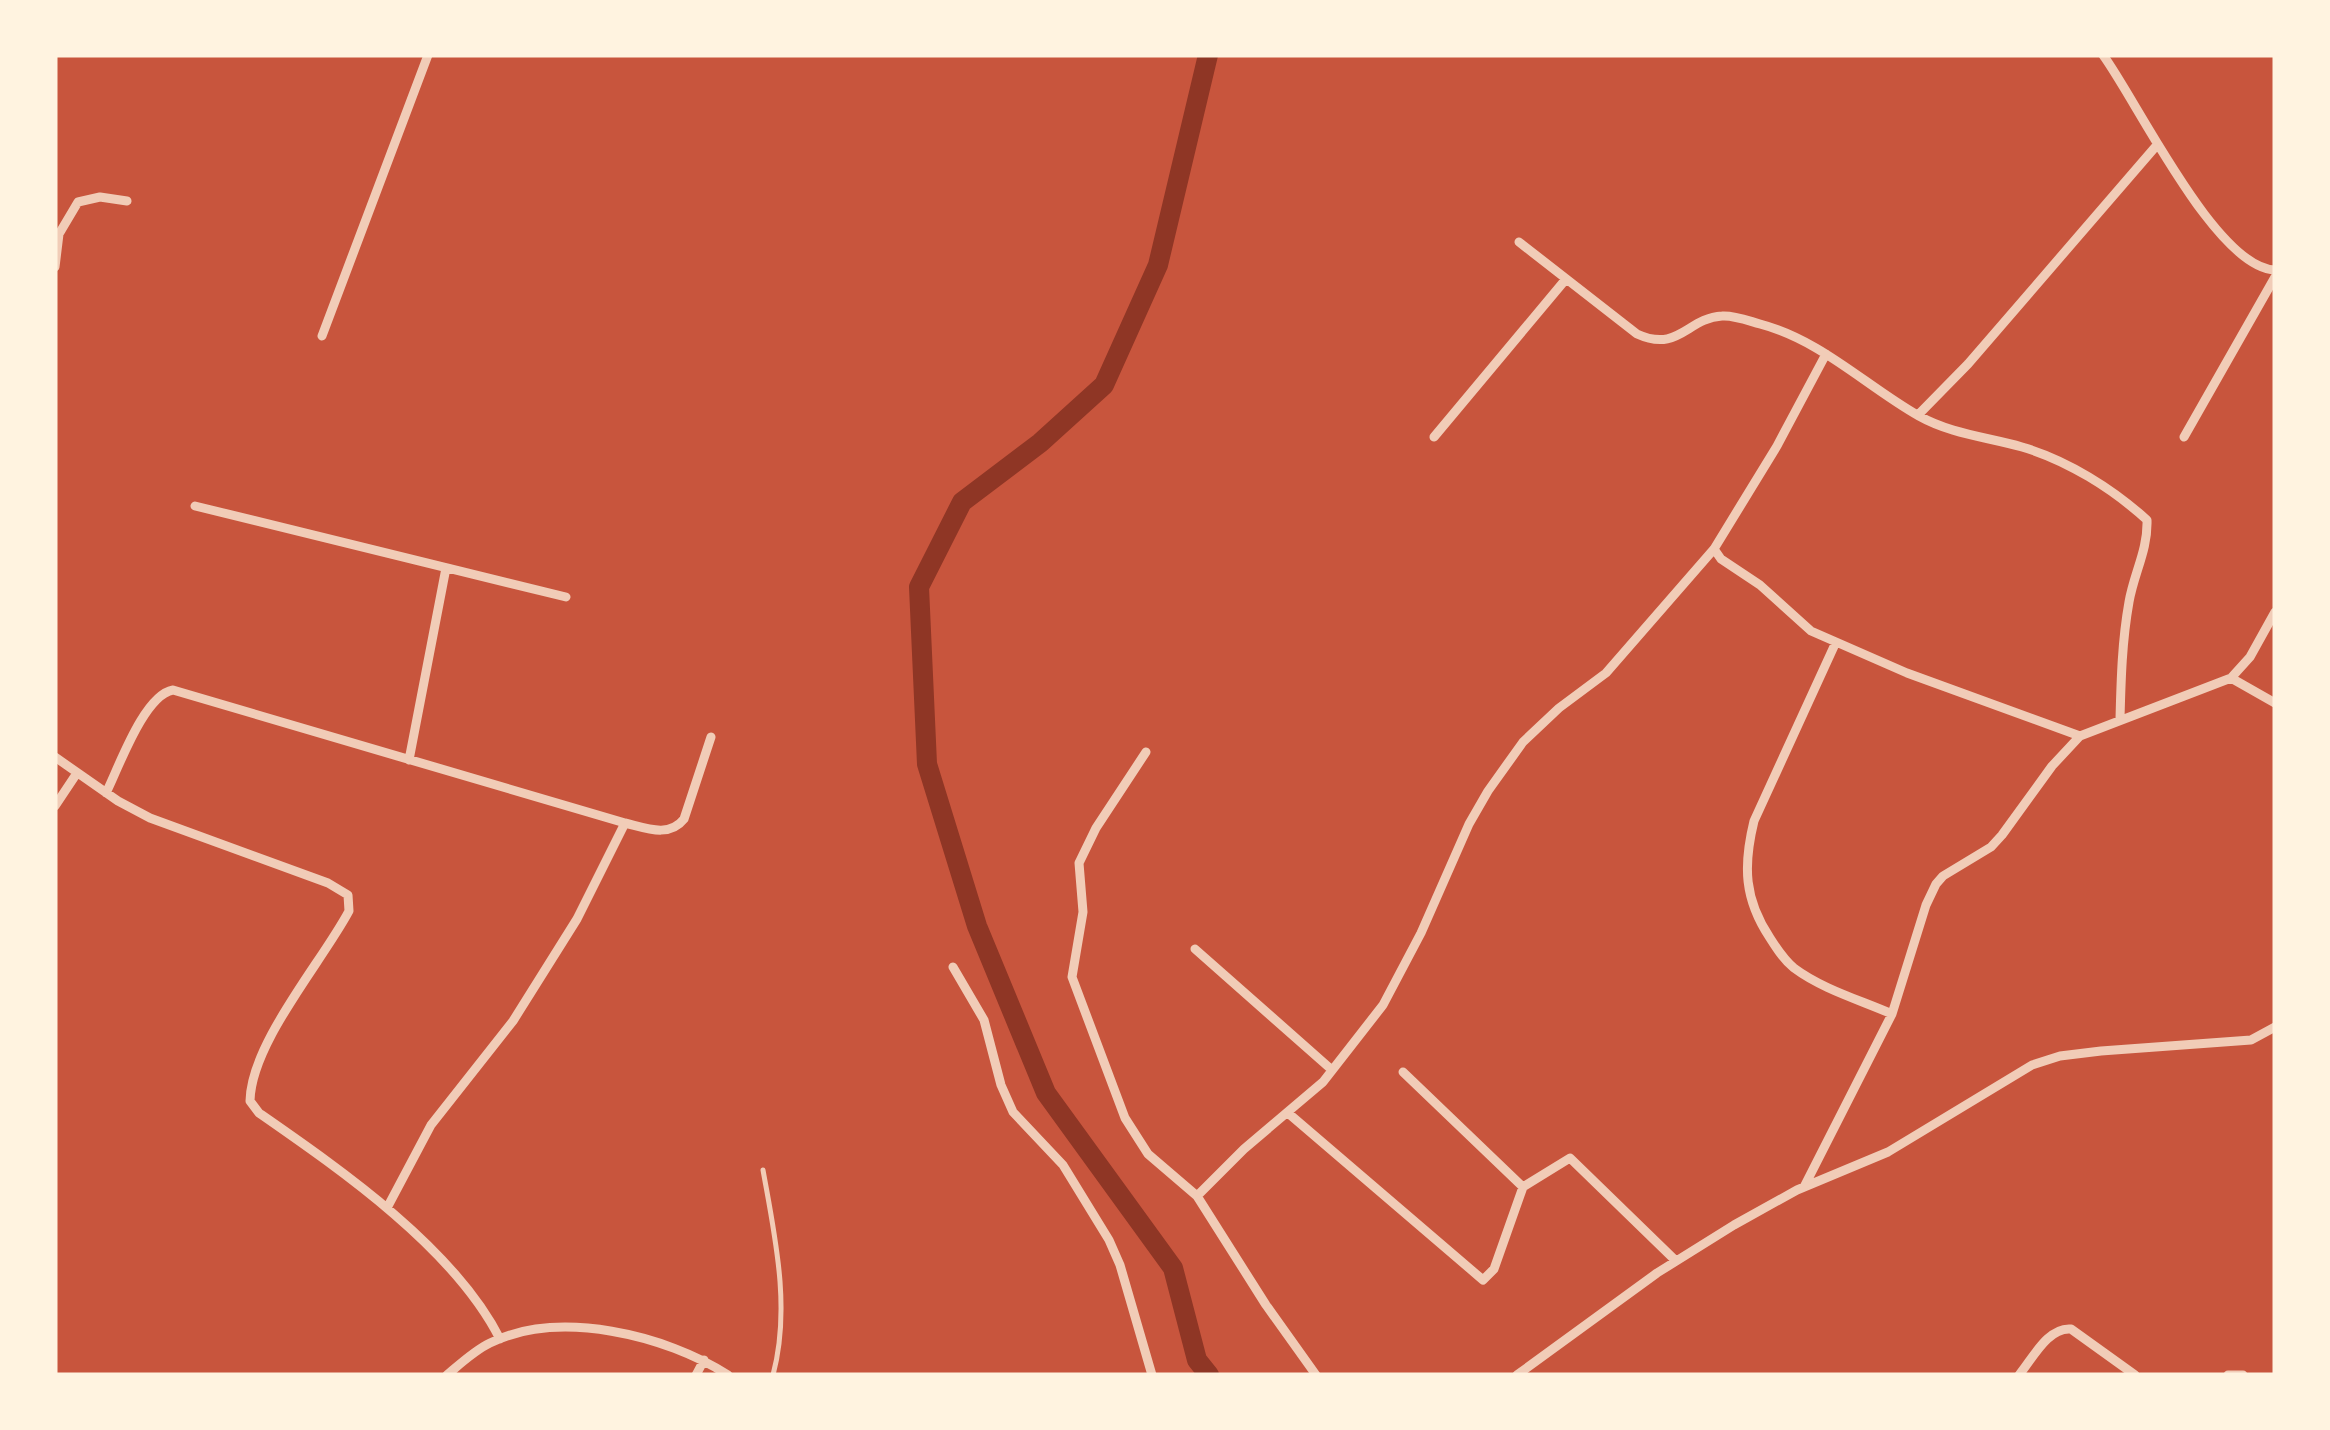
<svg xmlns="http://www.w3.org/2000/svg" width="2330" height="1430" viewBox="0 0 2330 1430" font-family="Helvetica,sans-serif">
<rect width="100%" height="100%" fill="#c8553d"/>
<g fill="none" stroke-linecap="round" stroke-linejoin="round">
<path stroke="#8f3625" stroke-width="20" d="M1208 55 1158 265 1104 385 1040 443 962 502 919 587 927 764 977 926 1046 1093 1173 1268 1197 1360 1209 1375"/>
<path stroke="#f1ccb7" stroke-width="5" d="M763 1170C775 1237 791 1308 773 1375"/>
<path stroke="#f1ccb7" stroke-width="9" d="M2103 55C2137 101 2216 268 2275 270
M1519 242 1637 334C1679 353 1687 318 1722 316 1734 315 1749 321 1760 324 1821 340 1866 386 1919 416 1951 434 1987 437 2022 447 2067 460 2113 489 2147 520 2148 550 2134 573 2129 602 2122 641 2121 680 2120 719
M55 267 59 234 78 202 100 197 127 201
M322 336 428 55
M1918 415 1968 364 2157 145
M1434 437 1566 279
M2184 437 2275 277
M195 506 566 597
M1714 549 1721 559 1760 585 1811 631 1907 673 2080 736
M1836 642 1754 821C1743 866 1744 899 1770 938 1777 949 1784 960 1794 968 1822 989 1860 1000 1892 1014
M2231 678 2275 703
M1146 752 1096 828 1079 863 1083 912 1072 977 1125 1118 1148 1154 1197 1196 1266 1305 1316 1375
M55 757 118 801 150 818 328 883 348 895 349 911C322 962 251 1043 250 1101L259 1113C341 1170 454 1248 500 1339
M409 760 446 568
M106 793C119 767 144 695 173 690L625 823C646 828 669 838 684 819L711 737
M55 806 77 773
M1195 949 1332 1070
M953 967 984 1020 1001 1085 1013 1112 1063 1165 1109 1240 1120 1265 1152 1375
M1403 1072 1523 1187
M1288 1113 1483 1280 1494 1269 1523 1187 1570 1158 1676 1261
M1804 1187 1892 1014 1926 905 1936 884 1943 876 1991 847 2002 835 2052 766 2080 736 2231 678 2250 657 2275 612
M1197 1196 1244 1149 1323 1082 1383 1005 1421 933 1469 824 1488 791 1523 742 1559 708 1606 673 1714 549 1777 446 1826 354
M387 1208 431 1125 513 1021 577 919 625 823
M447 1375C460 1364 475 1350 490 1343 559 1309 666 1335 728 1375
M696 1375 704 1360
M1517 1375 1657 1273 1734 1225 1797 1190 1888 1152 2032 1065 2060 1056 2101 1051 2251 1040 2275 1027
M2019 1375C2033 1358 2048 1327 2071 1329L2135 1375
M2228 1375H2243"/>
</g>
<rect width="2330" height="1430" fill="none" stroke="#fff3e0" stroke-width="115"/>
</svg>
